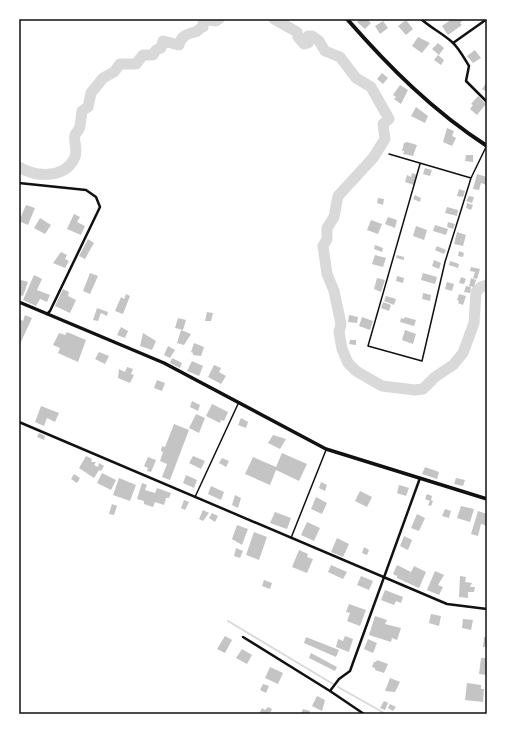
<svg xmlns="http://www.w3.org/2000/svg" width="506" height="733" viewBox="0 0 506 733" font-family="Inter,sans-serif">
<rect width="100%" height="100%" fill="#fff"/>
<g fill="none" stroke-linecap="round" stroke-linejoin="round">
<path stroke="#d9d9d9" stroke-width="2" d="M228 621 333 684
M338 687 386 714"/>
<path stroke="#d9d9d9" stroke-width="11" d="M274 19 297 32 298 37 304 44 308 43V36H312L319 41 325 51 340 57 356 78 371 87 389 119 383 124 385 139 373 158 338 196 334 217 327 228V239L323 246 327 274 334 291 341 324 339 332 342 349 348 363 356 371 382 386 415 390 423 389 435 377 453 365 463 353 474 323 476 292 481 287 487 285
M19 167C35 177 64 179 74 159 79 150 73 143 75 135 76 133 78 131 79 129 81 124 81 117 82 111L88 107 91 93 103 78 114 72 120 64H136L143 55H153L156 50 161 48 163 41 179 45C181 36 187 34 195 32 199 31 199 28 203 27V23L208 20 216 21 219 19"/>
</g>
<path fill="#c4c4c4" d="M360 19H367L371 23 365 29 357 22Z
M452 19 463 20 460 23 462 25 448 35 442 26Z
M406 20 413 29 406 35 398 26Z
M383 21 388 28 380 34 375 26Z
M418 37 430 43 422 53 412 46Z
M438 43 444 48 439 55 432 49Z
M475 50 481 58 473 63 467 56Z
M438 55 444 60 441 65 434 60Z
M382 73 388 78 383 84 377 79Z
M487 82V92L482 89Z
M400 85 408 90 401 104 394 99 396 97 393 95Z
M478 96 486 104 477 115 470 109 473 105 471 104Z
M416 107 428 116 425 123 411 116Z
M447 128 454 131 452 136 456 138 452 146 443 142Z
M407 142 417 145 413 156 403 154 404 151H402L404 143Z
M466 155H473V162L465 161Z
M425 168 432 170 430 176 423 174Z
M412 173 417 175 414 185 405 182 407 175 411 177Z
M477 174 487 177V185L481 183 479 190 473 189Z
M459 189 465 191 463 197 457 196Z
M415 195 421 198 420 202 413 199Z
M469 196 474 197 472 203 466 201Z
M378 198 384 199 383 205 377 203Z
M467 203 473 205 471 210 466 208Z
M26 205 35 208 28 225 19 221Z
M447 207 458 210 457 216 445 213Z
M74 214 80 217 77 222 85 226 81 235 67 229Z
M388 217 397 220 395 228 385 224Z
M40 218 51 225 45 234 34 228Z
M371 220 382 224 378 234 367 230Z
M448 222 455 224 453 229 447 227Z
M435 225 448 229 446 235 433 231Z
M416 226 427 230 424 240 413 236Z
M457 232 466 235 463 246 454 244Z
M88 239 94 243 85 259 79 256Z
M375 245 383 248 382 252 374 249Z
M437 246 446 250 444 254 435 250Z
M459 251 464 253 463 257 458 256Z
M61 252 67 255 65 259 69 261 65 268 53 263Z
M375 255 386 258 383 267 372 264Z
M397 255 404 257V260L396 258Z
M434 260 441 263 439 269 432 266Z
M450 261 459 264 458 268 449 265Z
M471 267 480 269 477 279 473 278 475 272 470 271Z
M90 273 98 276 90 294 83 291Z
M423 273 437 277 435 284 421 280Z
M34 275 42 279 37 290 50 295 47 302 40 299 36 306 23 300Z
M397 276 404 278 403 283 396 281Z
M461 277 466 279 464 284 459 283Z
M377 278 385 280 381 292 374 289Z
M471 278 476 280 474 287 469 286Z
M21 280 28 282 23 296 19 295V283Z
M447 282 454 284 452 291 445 289Z
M466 286 471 287 470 293 464 292Z
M63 289 69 292 68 296 76 300 70 313 55 306Z
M423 293 431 295 430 301 422 299Z
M126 294 130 296 123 314 115 311 121 297 124 299Z
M459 294 466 296 463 305 458 303 459 301 457 300Z
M386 296 396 299 394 305 384 301Z
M383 302 391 305 389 311 381 308Z
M97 308 108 312 107 316 101 313 98 321 93 320Z
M207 312 213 313 211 321H205Z
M25 315 32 318 19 346V319L23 321Z
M349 315 358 317 357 323 348 322Z
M362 317 373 321 370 330 359 326Z
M405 317 416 320 414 326 400 322 401 318 404 319Z
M178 318 186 320 183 330 175 328Z
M121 327 128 331 125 338 117 335Z
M181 330 191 334 184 345 177 343Z
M405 330 416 334 413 344 402 340Z
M67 332 86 340 78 362 58 353 60 348 53 345 59 333 65 335Z
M143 333 156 341 152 350 140 346Z
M350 340H356V345L349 344Z
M194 343 204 347 201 356 193 355V353L191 352Z
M168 346 175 350 170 358 164 355Z
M99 352 109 356 105 364 95 359Z
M172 358 182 363 180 368 170 363Z
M192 361 203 366 199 376 187 371Z
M214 365 221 368 219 372 226 376 221 384 208 377Z
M127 367 133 369 131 374 134 375 130 383 118 378 119 369 125 372Z
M157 380 165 383 162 391 154 388Z
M192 401 200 405 198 411 190 407Z
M212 404 228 412 224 421 221 420 220 423 206 416Z
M41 406 59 413 55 422 47 418 44 426 35 422Z
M196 414 205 418 199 433 189 428Z
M241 418 248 422 246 428 238 425Z
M174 424 189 430 170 480 162 477 167 464 160 461 163 452 161 451 162 446 165 447Z
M39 433 45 436 44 440 37 437Z
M273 435 286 439 280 449 268 443Z
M282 453 307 464 299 481 276 470 270 485 245 474 253 457 276 467Z
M86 456 92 459 91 462H96L94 465 98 467 99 463 104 466 101 471 99 470 94 478 79 468Z
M193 456 205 461 201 469 189 463Z
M148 457 156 460 151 472 147 471 148 468 144 466Z
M222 458 229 461 226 467 219 463Z
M425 467 439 472 437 479 422 474Z
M102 473 116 480 111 490 97 483Z
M74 474 80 478 77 483 71 479Z
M186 475 197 480 194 488 183 483Z
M119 478 136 485 130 501 113 495Z
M456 478 465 480 463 486 454 484Z
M321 482 327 485 325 491 319 488Z
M142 483 147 485 145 490 155 493 157 488 171 493 169 498H166L164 505 155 502 153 507 144 504V501L137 499Z
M399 485 409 488 406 496 397 493Z
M211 486 224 492 221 500 208 494Z
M360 491 372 497 367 507 355 501Z
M427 494 432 496 431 500 433 501 431 506 428 505 430 501 425 499Z
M235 495 241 498 238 508 232 505Z
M316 497 327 503 322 514 311 509Z
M184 500 189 502 185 510 181 508Z
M112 504 117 506 114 515 109 514Z
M461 506 474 509 470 522 457 518Z
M445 509 451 511 449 518 442 516Z
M203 510 209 513 203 521 199 519Z
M478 511 487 514V526L481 524 478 536 471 534Z
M275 512 291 518 287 529 270 523Z
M212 513 218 516 215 522 209 518Z
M417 514 425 518 419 531 411 528Z
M307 522 320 528 314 541 301 535Z
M237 525 248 529 242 545 232 539Z
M254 532 267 537 259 560 246 555Z
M404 536 412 540 408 550 400 546Z
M337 538 349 544 343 557 331 552Z
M364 547 369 550 367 555 362 553Z
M236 548 243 551 240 558 234 556Z
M299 550 308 554 307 557 313 559 307 573 292 567Z
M331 565 347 572 343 579 328 572Z
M397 565 411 572 414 566 426 572 419 588 397 578V576L393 574Z
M435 571 444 575 438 585 443 587 439 595 427 590Z
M361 576 373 581 369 590 357 585Z
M460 576 466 577 465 582 472 583 470 587H475L474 592H468V598L459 597Z
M264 580 272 583 270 589 262 586Z
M385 590 403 597 401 603 396 601 394 605 381 600Z
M349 604 366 610 360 626 347 621 350 613 346 612Z
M431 614 441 616 439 626 429 623Z
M375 616 387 620 385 624 401 628 397 640 392 638 391 642 369 635Z
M463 619 473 620 471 630 462 628Z
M225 636 232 640 225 653 217 649Z
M345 636 353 639 349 652 336 647 338 639 343 641Z
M306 637 339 650 336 657 304 643Z
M484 637H487V647H483Z
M368 639 377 643 373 653 364 649Z
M242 649 252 655 247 664 236 658Z
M311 653 337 667 335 671 309 658Z
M481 658H487V675L479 674Z
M377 660 388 664 384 673 375 670V668L372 667 374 662H376Z
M270 667 283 673 278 684 265 678Z
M390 678 400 682 395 692 385 691Z
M467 683 481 685V689H484L483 702 465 700Z
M263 684 269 686 266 693 260 690Z
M317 696 325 700 322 711 312 706Z
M384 701 388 703 385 710 380 708Z
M390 704 396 707 393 711 388 708Z
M268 707 272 709 270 713 272 714H259L262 708 265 710Z
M303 709 310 711 309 714H301Z"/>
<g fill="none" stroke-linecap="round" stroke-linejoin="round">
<path stroke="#111" stroke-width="1.5" d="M389 154 471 178
M420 164 368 346 422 361 445 262 471 178 486 147
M195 497 238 404
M291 538 326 450"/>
<path stroke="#111" stroke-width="2.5" d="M421 19C431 28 442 33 452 42 459 48 464 58 469 66L466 81 487 102
M453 43 487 19
M19 183 86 190 96 197 100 207 50 311 47 314
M19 422 447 604 487 609
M243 637 330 691 339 679 350 671 420 478
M330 691 364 714"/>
<path stroke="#111" stroke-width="3.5" d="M19 302 164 363 326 449 487 499"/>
<path stroke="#111" stroke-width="4" d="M347 19C389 67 433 111 487 146"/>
</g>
<rect width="506" height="733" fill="none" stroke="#ffffff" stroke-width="40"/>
<rect x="20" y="20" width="466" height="693" fill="none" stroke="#111" stroke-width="1.5"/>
</svg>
